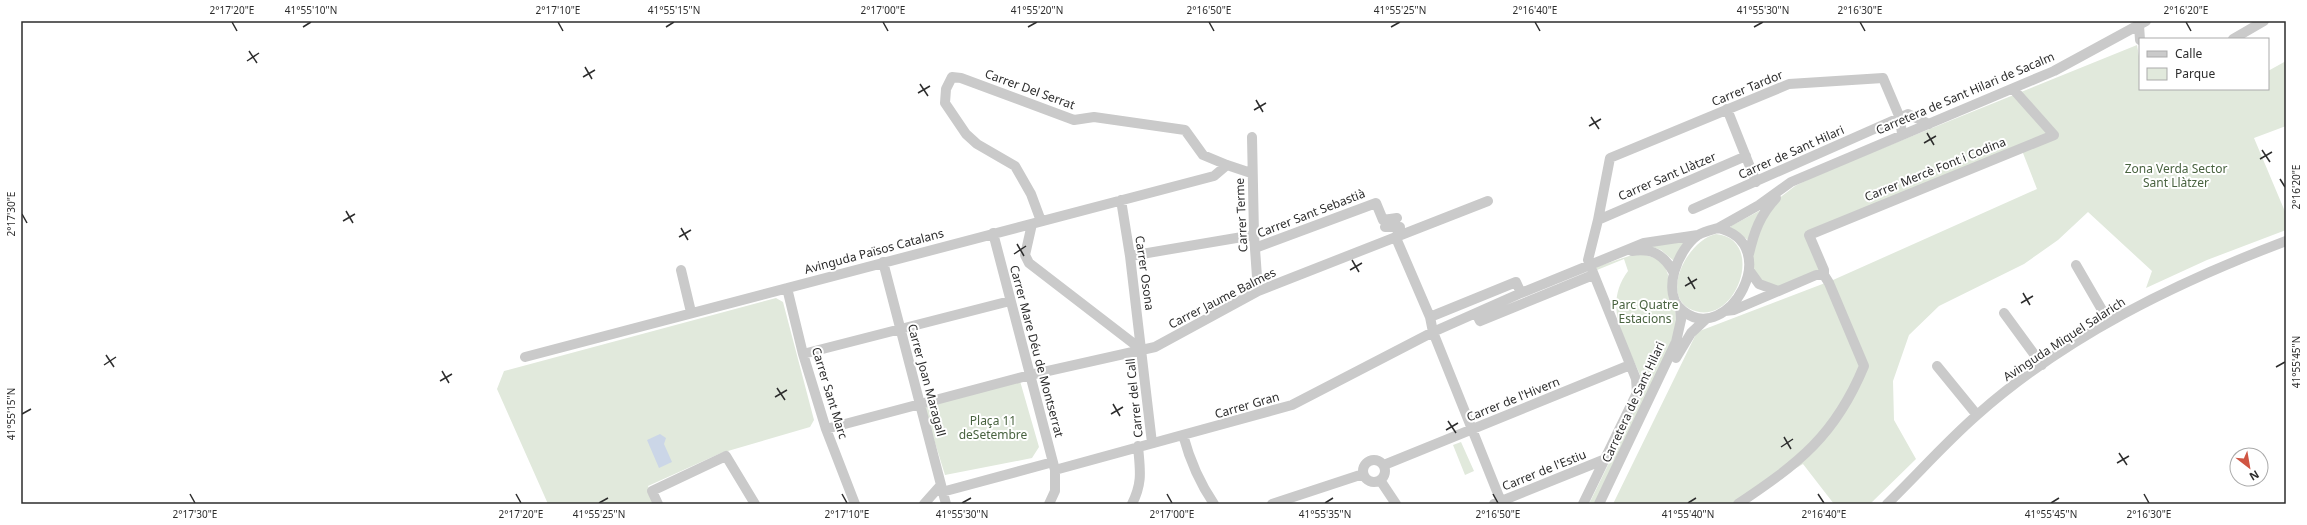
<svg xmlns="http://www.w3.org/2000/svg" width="2307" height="525" viewBox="0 0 2307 525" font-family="'Noto Sans',sans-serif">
<rect width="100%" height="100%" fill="#fff"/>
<path fill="#e1e9dc" d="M2137 45 2140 62V89L2145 90 2268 89V71L2286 61V126L2254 138 2286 214V230L2207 260 2146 288 2152 271 2088 212 2058 240 2024 264 1939 306 1909 335 1893 381 1894 420 1916 459 1870 504H1834L1803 464 1735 504H1613L1697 332 1833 280 2037 189 2021 148 1809 235 1824 270 1778 291 1759 284 1749 270 1765 209 1795 186 1821 173Z
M1761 210 1748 240 1731 228V226Z
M1716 234C1768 239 1735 331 1690 309 1660 294 1688 240 1716 234Z
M1685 240 1674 261 1661 250 1650 246Z
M1638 253 1662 260C1673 282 1677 310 1676 335L1597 504H1589L1641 397 1642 379C1627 343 1601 307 1628 271L1624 259 1597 270 1596 267Z
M776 298 783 302 814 420 810 427 721 453 648 486 655 504H548L497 389 504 371Z
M1020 381 1039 447 1032 458 945 475 924 407Z
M1461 442 1474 471 1465 475 1453 445Z"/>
<path fill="#cbd6e7" d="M660 434 666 438 664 444 672 462 659 468 647 440Z"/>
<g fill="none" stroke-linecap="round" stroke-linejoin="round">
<path stroke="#cacaca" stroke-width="10" d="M2139 25 2140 40
M2233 39 2264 21
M1727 109 1756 182
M1252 137 1254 235 1258 291
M1121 200 1130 256 1152 443
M1693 209 1908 114 1929 124
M1598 220 1746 156
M1041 221 1031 194 1015 166 977 144 966 134 945 103 946 89 952 77 961 78 1074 120 1094 117 1185 130 1203 155 1227 165 1251 173
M1032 224 1025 255 1029 263 1142 350
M1718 228 1759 205 1791 182 2054 71 2146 21
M1718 228C1786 244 1728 347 1683 311 1660 293 1678 249 1698 235 1703 232 1711 230 1718 228Z
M993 233 1055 470V491L1049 504
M1396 238 1430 317 1433 332 1502 504
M1255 248 1376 203 1383 220 1397 218 1385 227H1400L1396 238
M1632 251C1653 248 1664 255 1674 273
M1749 254C1754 232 1760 215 1776 198
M1130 256 1254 235
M883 262 946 504
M2076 265 2109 322
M681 270 691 312
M1749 270 1759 284 1778 291
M1824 275V270L1809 235 2054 135 2013 89
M787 288 803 354 826 429 855 504
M1725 311 1734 310 1816 275H1824L1829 283 1864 366C1835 436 1799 463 1738 504
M1476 313 1480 321 1593 275
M2004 313 2042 365
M1430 317 1516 282 1521 293
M803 354 1010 301
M525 357 1214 176 1227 165
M1676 358 1691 333 1706 319
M1937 366 1977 415
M826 429 1030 375 1155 347 1258 291 1488 201
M1183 435C1190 461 1199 482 1214 504
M1363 471a11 11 0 1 1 22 0a11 11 0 1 1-22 0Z
M1384 465 1630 365
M1055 470 1292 405 1433 332 1521 293 1644 243 1698 235
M1380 480 1396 504
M942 492 1053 462
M658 504 652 491 726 456 755 504
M924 504 940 486
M1132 504C1143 482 1140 470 1138 446
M1272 504 1363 474
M1494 504 1603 460
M1583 504 1637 393 1636 379 1588 260 1598 220 1610 158 1789 84 1883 78 1900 118 1902 134
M1599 504 1676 342 1681 320 1680 308
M1887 504C1917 475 1945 443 1977 415 2066 336 2175 283 2286 241"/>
</g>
<path fill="none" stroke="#2d2d2d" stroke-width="1.5" d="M232 22 237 31M558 22 563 31M883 22 888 31M1209 22 1214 31M1535 22 1540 31M1860 22 1865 31M2186 22 2191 31M303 27 311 22M666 27 674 22M1028 27 1037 22M1391 27 1400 22M1754 27 1763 22M249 51 257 63M247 61 259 53M585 67 592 79M583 77 595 70M920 84 928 96M918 93 930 86M1256 100 1263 112M1254 110 1266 103M1591 117 1599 129M1589 126 1601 119M1927 133 1934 145M1924 143 1936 136M2262 150 2270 162M2260 159 2272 152M2280 179 2285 187M346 211 353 223M22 214 27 223M343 221 355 214M681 228 688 240M679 237 691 230M1017 244 1024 256M1014 254 1026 246M1352 260 1359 272M1350 270 1362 263M1688 277 1695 289M1685 286 1697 279M2023 293 2030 305M2021 303 2033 296M106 355 114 367M104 365 116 357M2276 367 2285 362M442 371 449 383M440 381 452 374M777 388 785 400M775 397 787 390M1113 404 1120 416M22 414 31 409M1111 414 1123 407M1448 421 1456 433M1446 430 1458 423M1784 437 1791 449M1781 447 1793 439M2119 453 2127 465M2117 463 2129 456M190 494 195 503M516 494 521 503M842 494 847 503M1167 494 1172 503M1493 494 1498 503M1818 494 1824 503M2144 494 2149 503M599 503 608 498M962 503 971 498M1325 503 1333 498M1688 503 1696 498M2051 503 2059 498"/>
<g text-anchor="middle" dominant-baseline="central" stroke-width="4" stroke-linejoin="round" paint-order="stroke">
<g font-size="12" fill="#2d2d2d" stroke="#fff">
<text transform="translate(1747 88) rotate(-22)">Carrer Tardor</text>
<text transform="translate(1030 89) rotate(20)">Carrer Del Serrat</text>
<text transform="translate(1965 93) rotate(-23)">Carretera de Sant Hilari de Sacalm</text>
<text transform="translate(1791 152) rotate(-24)">Carrer de Sant Hilari</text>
<text transform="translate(1935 169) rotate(-22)">Carrer Mercè Font i Codina</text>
<text transform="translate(1667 176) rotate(-23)">Carrer Sant Llàtzer</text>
<text transform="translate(1311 213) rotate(-21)">Carrer Sant Sebastià</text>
<text transform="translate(1241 215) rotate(-93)">Carrer Terme</text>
<text transform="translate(874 251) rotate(-15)">Avinguda Països Catalans</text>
<text transform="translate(1145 273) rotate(82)">Carrer Osona</text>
<text transform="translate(1222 298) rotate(-27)">Carrer Jaume Balmes</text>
<text transform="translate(2064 339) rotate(-33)">Avinguda Miquel Salarich</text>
<text transform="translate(1037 351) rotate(75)">Carrer Mare Déu de Montserrat</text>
<text transform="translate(927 380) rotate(75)">Carrer Joan Maragall</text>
<text transform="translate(830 393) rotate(73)">Carrer Sant Marc</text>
<text transform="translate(1134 398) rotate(-96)">Carrer del Call</text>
<text transform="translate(1513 399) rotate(-22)">Carrer de l'Hivern</text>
<text transform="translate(1633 402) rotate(-65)">Carretera de Sant Hilari</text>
<text transform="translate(1247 405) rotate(-16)">Carrer Gran</text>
<text transform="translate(1544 470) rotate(-22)">Carrer de l'Estiu</text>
</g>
<g font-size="12" fill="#496340" stroke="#fff">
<text x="2176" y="168">Zona Verda Sector<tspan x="2176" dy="14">Sant Llàtzer</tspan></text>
<text x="1645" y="304">Parc Quatre<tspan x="1645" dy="14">Estacions</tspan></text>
<text x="993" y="420">Plaça 11<tspan x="993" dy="14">deSetembre</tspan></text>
</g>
</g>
<rect width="2307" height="525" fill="none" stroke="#ffffff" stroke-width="44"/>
<rect x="2139" y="38" width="130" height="52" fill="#ffffff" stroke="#ababab"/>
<rect x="2147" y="51" width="20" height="6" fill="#cacaca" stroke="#ababab"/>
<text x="2175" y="58" font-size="12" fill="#2d2d2d">Calle</text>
<rect x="2147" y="68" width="20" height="12" fill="#e1e9dc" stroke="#ababab"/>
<text x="2175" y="78" font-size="12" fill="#2d2d2d">Parque</text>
<g transform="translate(2249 467) rotate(149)"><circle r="19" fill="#ffffff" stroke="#ababab"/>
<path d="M0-3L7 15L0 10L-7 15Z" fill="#d05543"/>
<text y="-6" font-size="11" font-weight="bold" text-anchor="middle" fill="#2d2d2d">N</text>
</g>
<rect x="22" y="22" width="2263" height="481" fill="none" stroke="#2d2d2d" stroke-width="1.5"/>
<g font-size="10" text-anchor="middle" fill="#2d2d2d">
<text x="232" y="14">2°17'20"E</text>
<text x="311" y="14">41°55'10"N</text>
<text x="558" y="14">2°17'10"E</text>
<text x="674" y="14">41°55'15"N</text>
<text x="883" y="14">2°17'00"E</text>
<text x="1037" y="14">41°55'20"N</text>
<text x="1209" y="14">2°16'50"E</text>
<text x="1400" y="14">41°55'25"N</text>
<text x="1535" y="14">2°16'40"E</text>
<text x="1763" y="14">41°55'30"N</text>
<text x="1860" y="14">2°16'30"E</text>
<text x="2186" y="14">2°16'20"E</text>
<text transform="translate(2296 187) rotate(-90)" y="4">2°16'20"E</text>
<text transform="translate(11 214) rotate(-90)" y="4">2°17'30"E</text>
<text transform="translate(2296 362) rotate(-90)" y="4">41°55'45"N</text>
<text transform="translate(11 414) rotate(-90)" y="4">41°55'15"N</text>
<text x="195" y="518">2°17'30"E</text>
<text x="521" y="518">2°17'20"E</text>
<text x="599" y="518">41°55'25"N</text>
<text x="847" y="518">2°17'10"E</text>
<text x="962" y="518">41°55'30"N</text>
<text x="1172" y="518">2°17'00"E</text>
<text x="1325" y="518">41°55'35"N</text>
<text x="1498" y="518">2°16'50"E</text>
<text x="1688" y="518">41°55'40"N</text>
<text x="1824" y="518">2°16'40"E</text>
<text x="2051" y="518">41°55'45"N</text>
<text x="2149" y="518">2°16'30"E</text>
</g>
</svg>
